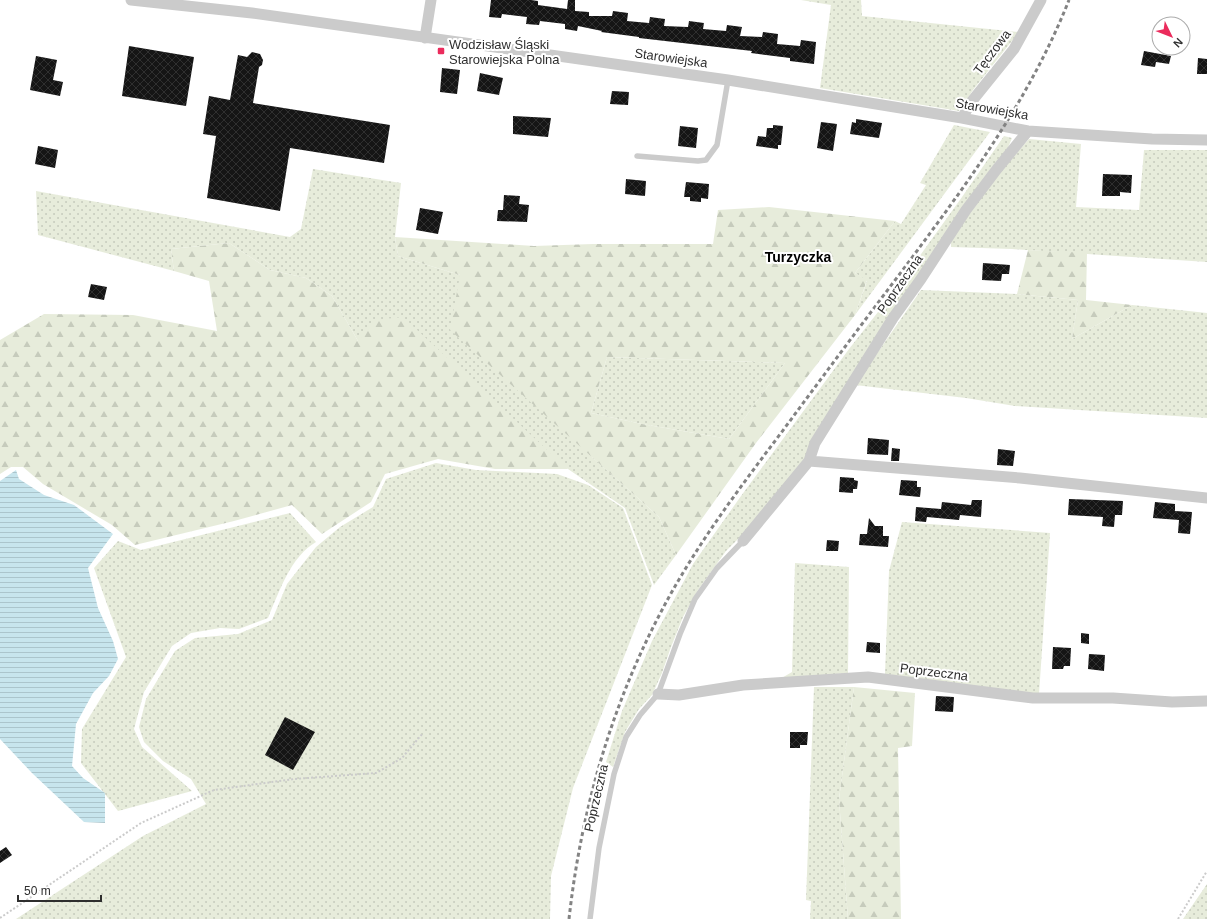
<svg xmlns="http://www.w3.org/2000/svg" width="1207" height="919" viewBox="0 0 1207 919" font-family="Arial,sans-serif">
<defs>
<pattern id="grass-dots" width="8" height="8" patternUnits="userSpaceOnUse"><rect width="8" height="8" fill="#e7ecdb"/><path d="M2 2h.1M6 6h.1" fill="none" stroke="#c6cbbc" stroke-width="1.8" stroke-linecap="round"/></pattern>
<pattern id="forest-firs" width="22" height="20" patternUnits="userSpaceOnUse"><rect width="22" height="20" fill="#e7ecdb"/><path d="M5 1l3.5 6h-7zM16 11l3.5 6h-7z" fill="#c6cbbc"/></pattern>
<pattern id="water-rules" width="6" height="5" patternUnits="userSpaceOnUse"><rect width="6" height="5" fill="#c7e5ed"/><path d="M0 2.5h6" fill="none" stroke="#abc5cc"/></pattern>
<pattern id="building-cross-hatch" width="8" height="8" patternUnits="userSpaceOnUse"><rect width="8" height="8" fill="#151515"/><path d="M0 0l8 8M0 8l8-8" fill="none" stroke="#2f2f2f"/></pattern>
</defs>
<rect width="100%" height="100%" fill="#fff"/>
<path fill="url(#grass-dots)" d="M801 0H861L862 16 1019 32 973 90 959 111 820 88 831 5Z
M954 125 990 132 855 315 867 281 855 273 895 221 901 224 926 185 920 183Z
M1004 136 1012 138 1007 150 995 163 957 217 806 458 751 526 726 551 698 590 683 617 671 647 662 673 652 695 639 709 625 732 613 767 606 762 622 711 652 641 693 564 741 496 849 349 896 289 962 197Z
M1029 139 1081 144 1076 207 1139 210 1144 150H1207V262L1012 249 951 247V240L991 182Z
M313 169 401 183 395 237 398 256 460 275 591 456 659 517 676 555 654 585 625 508 568 469 358 341 332 296 306 278 270 270 229 243 171 249 174 271 38 235 36 191 290 237 301 229Z
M921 290 1017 294 1078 300 1072 339 1132 305 1207 313V418L1015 406 966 398 855 385Z
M607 357 785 363 729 439 642 424 591 413Z
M436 463 476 470 557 474 588 485 623 508 652 585 573 788 551 876 550 919H16L143 836 206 804 191 779 163 761 144 742 139 727 146 699 175 651 195 638 238 634 272 620 287 584 316 547 340 527 373 507 386 479Z
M290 513 316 542C291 556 279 592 268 618L239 629 220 628 191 633 172 646 144 692 134 729 142 747 192 791 118 811 81 763 82 729 126 657 94 568 118 541 141 550Z
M902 522 1050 533 1039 694 885 674 889 571Z
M795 563 849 567 848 673 780 679 792 672Z
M814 687H854L839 799 848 919H810L811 901 806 900Z
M1207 884V919H1183Z"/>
<path fill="url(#forest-firs)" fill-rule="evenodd" d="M769 207 895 221 855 273 867 280 855 315 756 443 676 555 659 517 450 330 460 275 398 256 395 237 534 246 593 244H713L718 210ZM607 357 785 363 729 439 642 424 591 413Z
M229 243 270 270 306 278 332 296 358 341 375 320 403 317 568 469H495L438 459 385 474 371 502 322 534 292 505 234 521 135 545 112 525 43 484 23 467H11L0 474V340L44 314 133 315 217 331 209 281 174 271 171 249Z
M1028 250 1087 253 1086 300 1132 305 1072 339 1078 300 1017 294Z
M854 687 915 693 912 746 898 748 901 919H848L839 799Z"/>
<path fill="url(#water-rules)" d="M16 470 19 479 44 495 74 505 113 534 88 568 98 608 113 641 118 659 109 676 93 693 76 724 72 766 83 778 105 793V823L84 822 32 773 0 739V481Z"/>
<path fill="url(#building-cross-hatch)" d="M491 0H531L538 1V5L567 9 568 0H575V11L589 12V16H612L613 11 628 13 627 21 649 23 650 17 665 19 664 26 688 27 689 21 704 23 703 29 726 31 727 25 742 27 740 36 762 37 763 32 778 34 777 44 800 46 801 40 816 42 814 64 790 61V58L751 53 752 51 639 38V37L601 32 602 31 578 26 577 31 565 29V24L540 21 539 25 526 24 527 17 502 14 501 18 489 17Z
M129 46 194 57 186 106 122 96Z
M1144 51 1171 56 1169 64 1156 62 1155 67 1141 65Z
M252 52 260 54 263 60 262 65 259 67 253 103 390 125 384 163 290 148 280 211 207 198 216 136 203 134 209 96 230 100 238 55 247 57Z
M36 56 57 60 53 80 63 82 60 96 30 90Z
M1198 58 1207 59V74H1197Z
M442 68 460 70 457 94 440 92Z
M480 73 503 78 499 95 477 91Z
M612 91 629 92 628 105 610 104Z
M513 116 551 118 548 137 513 134Z
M856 119 882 123 879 138 850 134 852 122 856 123Z
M821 122 837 124 833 151 817 148Z
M773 125 783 126 781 145H778V149L756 146 758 136 766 137 767 128H773Z
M680 126 698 128 696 148 678 146Z
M38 146 58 150 55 168 35 164Z
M1103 174 1132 175 1131 193 1120 192V196H1102Z
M626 179 646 181 645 196 625 194Z
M686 182 709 184 708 199 701 198V202L690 201V197H684Z
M504 195 520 196 519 204 529 205 527 222 497 221 498 210H503Z
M420 208 443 212 438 234 416 230Z
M983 263 1010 265 1009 274H1002L1001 281 982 280Z
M91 284 107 287 104 300 88 297Z
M868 438 889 440 888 455 867 454Z
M892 448 900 449 899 461H891Z
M998 449 1015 451 1013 466 997 465Z
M840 477 854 478V480L858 481 857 489H853V493L839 492Z
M901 480 917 481V487H921L920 497 899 495Z
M1069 499 1123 501 1122 515H1115L1114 527 1102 526 1103 517 1068 515Z
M972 500H982L981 517 960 515 959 520 927 517 926 522 915 521 916 507 941 509 942 502 971 505Z
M1155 502 1175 504V511L1192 512 1190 534 1178 533 1179 520 1153 518Z
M869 518 875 526H883V536H889L888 547 859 545 860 534H867Z
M827 540 839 541 838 551H826Z
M1081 633 1089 634V644L1081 643Z
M867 642 880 643V653L866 652Z
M1053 647 1071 648 1070 666H1064L1063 669H1052Z
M1089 654 1105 655 1104 671 1088 669Z
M936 696 954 697 953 712 935 711Z
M285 717 315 732 293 770 265 755Z
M790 732H808L807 745H800V748H790Z
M6 847 12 855 0 863V851Z"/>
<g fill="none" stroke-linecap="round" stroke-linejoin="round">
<path stroke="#cbcbcb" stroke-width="2" stroke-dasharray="2 2" stroke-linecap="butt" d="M0 918 141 823 214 790 294 779 376 773 402 758 423 733
M1178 919 1207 871"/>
<path stroke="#cbcbcb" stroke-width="5.5" d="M637 156 698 161 706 160 717 145 728 80
M590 919 599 848 614 774 626 737 640 715 658 694 680 634 695 599 717 568 743 541"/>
<path stroke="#cbcbcb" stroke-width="11" d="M131 0 252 13 728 80 962 118 1028 131 1152 139 1207 140
M425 38 431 0
M962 118 972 101 1014 49 1041 0
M809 461 1020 478 1207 498
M743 541 809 461 815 443 893 318 921 279 966 210 997 169 1028 131
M658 694 679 695 743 685 868 677 1033 698H1113L1172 702 1207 701"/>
<path stroke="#838383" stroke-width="3" stroke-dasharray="4 3" stroke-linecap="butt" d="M569 919C581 811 611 706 662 610 695 547 738 490 781 433 821 379 861 325 902 271 966 185 1029 101 1069 0"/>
</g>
<rect fill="#eb2b5c" stroke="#fff" stroke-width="1.5" x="437" y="47" width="8" height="8" rx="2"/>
<g text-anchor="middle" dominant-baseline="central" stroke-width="4" stroke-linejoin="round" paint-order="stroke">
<g font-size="13" fill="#2e2e2e" stroke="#fff" text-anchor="start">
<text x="449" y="44">Wodzisław Śląski<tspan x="449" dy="15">Starowiejska Polna</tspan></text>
</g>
<g font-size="13" fill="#2e2e2e" stroke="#fff">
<text transform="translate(992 52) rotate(-53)">Tęczowa</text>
<text transform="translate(671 58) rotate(8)">Starowiejska</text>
<text transform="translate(992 109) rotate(10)">Starowiejska</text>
<text transform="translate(900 284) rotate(-55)">Poprzeczna</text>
<text transform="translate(934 672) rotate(7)">Poprzeczna</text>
<text transform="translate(596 798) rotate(-77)">Poprzeczna</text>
</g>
<g font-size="14" font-weight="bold" fill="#000" stroke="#fff">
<text x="798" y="257">Turzyczka</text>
</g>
</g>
<g transform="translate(1171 36) rotate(133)"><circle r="19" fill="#ffffff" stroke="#ababab"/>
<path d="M0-3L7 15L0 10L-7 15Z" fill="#eb2b5c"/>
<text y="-6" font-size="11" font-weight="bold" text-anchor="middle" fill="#2e2e2e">N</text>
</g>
<path d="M18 895v6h83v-6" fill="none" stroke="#2e2e2e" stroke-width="2"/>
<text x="24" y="895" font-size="12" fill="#2e2e2e" stroke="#ffffff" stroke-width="3" paint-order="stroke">50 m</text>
</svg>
